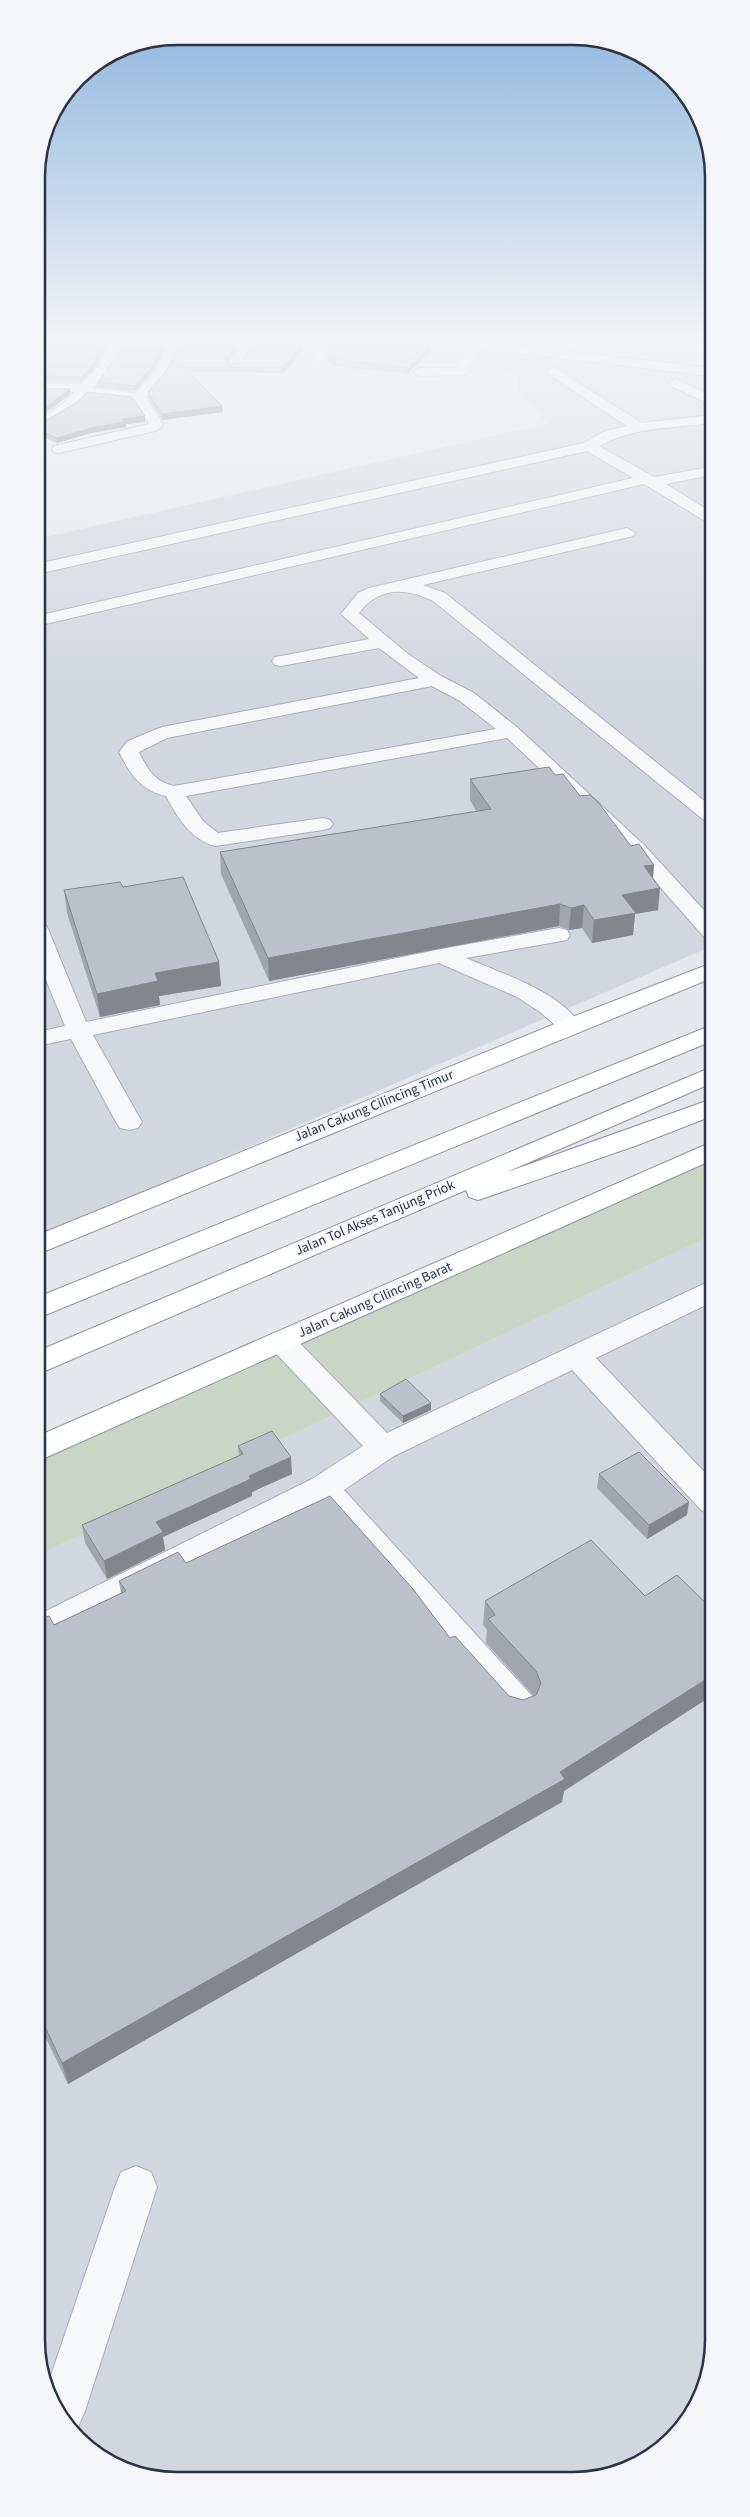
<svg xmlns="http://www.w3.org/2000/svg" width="750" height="2517" viewBox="0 0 750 2517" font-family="'Source Sans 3',sans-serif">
<rect width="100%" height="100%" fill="#e4e7ec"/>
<path fill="#d2d6de" d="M476 349 711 377 712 946 38 1238 37 539 547 424 518 389V371L464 366Z
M712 1235 713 2349 703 2394 679 2433 643 2462 600 2478H150L77 2439 39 2367 38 1555Z"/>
<path fill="#c9d6c5" d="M712 1151V1235L38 1555V1449Z"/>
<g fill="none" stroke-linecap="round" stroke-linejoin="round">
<defs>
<path id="minor" d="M99 345H183L164 377 146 397 163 424 162 427 155 431 59 453 54 452 52 449 54 446 149 424 134 401 87 395 76 407 37 431V421L66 401 75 392 37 391V383L82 384 94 372 108 349 100 348ZM121 350 167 351 154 372 136 393 93 388 104 377Z
M242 345H254L240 367H230L228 364Z
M318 345H330L324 364 317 368 310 364Z
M472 345H487L479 352 468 369 467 375 420 376 413 372 420 368H455Z
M555 368 642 423 711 415V423C675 428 632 427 599 446L654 477 711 467V475L666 484 711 512V523L705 521 644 484 37 626V616L633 478 587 451 37 574V564L584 443 603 432 627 426 550 375 548 372 550 369Z
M676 379 711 396V405L671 386 669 383Z
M627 528 635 533 633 536 423 585 445 593 712 807V823L705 821 433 601C406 587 378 587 359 613L408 654 441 676 474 693 518 728 645 846 712 919V939L704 937 631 854 507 738 186 796 203 821 218 833 323 818 330 820 333 824 330 828 323 830 215 846C191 840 177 817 166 796 140 790 131 775 119 752L128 741 162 727 419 678 379 648 281 666 275 665 272 661 275 657 281 656 369 639 341 614 358 593 369 588ZM432 686 460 701 496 729 174 786C155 782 147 769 139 752L167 738Z
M37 922 45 924 48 929 86 1022 441 949 559 928 567 930 570 935 567 940 466 958C505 975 557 990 582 1026L578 1031 570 1033 562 1031 540 1012 517 997 439 963 93 1035 142 1122 138 1128 129 1130 120 1128 116 1122 71 1039 37 1046V1032L65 1026 37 958Z
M712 1280V1302L596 1358 713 1481V1514L702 1511 572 1370 394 1456 344 1490 532 1696 537 1707 532 1718 520 1722 508 1718 319 1504 38 1645V1615L312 1479 363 1446 271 1348 267 1341 271 1334 281 1331 291 1334 387 1433Z
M136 2166 151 2172 157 2187 85 2411 78 2427 72 2430 48 2384 115 2187 121 2172Z"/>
<path id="highway" d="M477 345H514L711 368V376L483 349Z
M712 963V978L38 1254V1235L562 1021Z
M712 1025V1041L38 1318V1297Z
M712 1067V1083L507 1172 712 1099V1116L635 1146 487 1197 478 1200 469 1197 466 1190 38 1374V1351Z
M712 1142V1160L38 1461V1436Z"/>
</defs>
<use href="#minor" stroke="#a9aeb7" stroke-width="2"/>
<use href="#highway" stroke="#8b94a3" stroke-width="2"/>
<use href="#minor" fill="#f7f8fa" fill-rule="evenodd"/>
<use href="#highway" fill="#fff" fill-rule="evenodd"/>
</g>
<path fill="#a1a5ae" d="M37 345 105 350 93 371 81 382H37Z
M180 345 228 361 230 364 241 363 306 345 284 373 189 372 222 406 223 412 162 420 148 397V392L165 373Z
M430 346V352L407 374 333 366 328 357V351Z
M164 353 152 371 135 391 97 387V382Z
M145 422 126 424V427L91 433 57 443 37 435V426Z
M555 775 580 796 631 846 654 865 653 878 658 910 635 914 633 935 592 943 582 928 569 930 559 926 269 981 221 874 220 852 477 812 470 800V779Z
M123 887 219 962 221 986 159 996 160 1005 100 1017 67 913 64 890Z
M380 1394 431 1410 403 1423 380 1401Z
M238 1446 292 1474 252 1492V1496L163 1537 165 1550 107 1579 85 1543 82 1525 239 1456Z
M599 1474 687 1515 647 1539 597 1488Z
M186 1563 450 1638 509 1696 523 1700 534 1696 486 1643 487 1630 483 1625 485 1601 645 1596 713 1610V1695L564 1791 562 1802 68 2084 43 2032 39 2035 38 1620 54 1625 121 1593 119 1581Z"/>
<path fill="#83868d" d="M104 345 105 350 93 371 81 382V377Z
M236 345H241L226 363V358Z
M302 345H306L284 373V367Z
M430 346V352L407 374V368Z
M163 348 164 353 152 371 135 391V386Z
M70 389 71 394 37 419V413Z
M222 406 223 412 162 420V414Z
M145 416V422L126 424V427L91 433 57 443V438L122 419Z
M654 865 652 887 644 866Z
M660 888 658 910 635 914 633 935 592 943 594 920 622 895Z
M560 904 559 926 269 981 268 958Z
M584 905 582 928 569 930 571 908Z
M219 962 221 986 159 996 160 1005 100 1017 97 994 155 973Z
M431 1403V1410L403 1423V1416Z
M291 1457 292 1474 252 1492V1496L163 1537 165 1550 107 1579 104 1561 156 1522 249 1476Z
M689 1502 687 1515 647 1539 649 1525Z
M713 1675V1695L564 1791 562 1802 68 2084 62 2063 560 1772Z
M39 2016 43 2032 39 2035Z"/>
<path fill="#bbc0ca" stroke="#83868d" d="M37 345H104L92 366 81 377 37 376Z
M180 345H236L226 358 230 364 241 363 252 345H302L284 367H184L222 406 162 414 148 392 165 373Z
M329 345H423L430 346 407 368 333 359 328 351Z
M122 347 163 348 152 366 135 386 97 382 105 373Z
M37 388 70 389 37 413Z
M87 392 132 397 145 416 122 419 125 422 91 428 57 438 37 430V426L76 403Z
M549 767 555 775 563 774 580 796 590 795 598 802 631 846 639 844 654 865 644 866 660 888 622 895 636 913 594 920 584 905 571 908 560 904 268 958 220 852 491 809 470 779Z
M183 877 219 962 155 973 158 981 97 994 64 890 120 882 123 887Z
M406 1379 431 1403 403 1416 380 1394Z
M272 1431 291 1457 249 1476 251 1479 156 1522 163 1532 104 1561 82 1525 243 1454 238 1446Z
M639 1452 689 1502 649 1525 599 1474Z
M330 1496 413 1589 450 1638 455 1636 509 1696 523 1700 536 1695 541 1683 536 1671 488 1619 495 1615 485 1601 591 1540 645 1596 677 1575 713 1610V1675L560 1772 565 1779 62 2063 39 2014 38 1620 49 1616 54 1625 126 1591 119 1581 178 1552 186 1563Z"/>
<linearGradient id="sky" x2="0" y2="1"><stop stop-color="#8bb4dd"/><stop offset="0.49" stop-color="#f3f4f6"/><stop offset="1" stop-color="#f3f4f6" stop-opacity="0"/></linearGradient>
<rect width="750" height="697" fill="url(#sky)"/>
<g text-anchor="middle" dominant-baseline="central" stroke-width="4.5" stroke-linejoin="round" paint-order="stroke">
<g font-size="14" fill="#2b3445" stroke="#f4f6f9">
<text transform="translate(374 1106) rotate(-22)">Jalan Cakung Cilincing Timur</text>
<text transform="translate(375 1218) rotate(-23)">Jalan Tol Akses Tanjung Priok</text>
<text transform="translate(375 1300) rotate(-24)">Jalan Cakung Cilincing Barat</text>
</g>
</g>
<path d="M0 0H750V2517H0ZM177 45H573A132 132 0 0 1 705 177V2340A132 132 0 0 1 573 2472H177A132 132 0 0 1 45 2340V177A132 132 0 0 1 177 45Z" fill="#f4f6f9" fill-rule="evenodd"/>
<path fill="none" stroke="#2b3445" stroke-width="2.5" d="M177 45H573A132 132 0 0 1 705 177V2340A132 132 0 0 1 573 2472H177A132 132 0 0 1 45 2340V177A132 132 0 0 1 177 45Z"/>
</svg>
